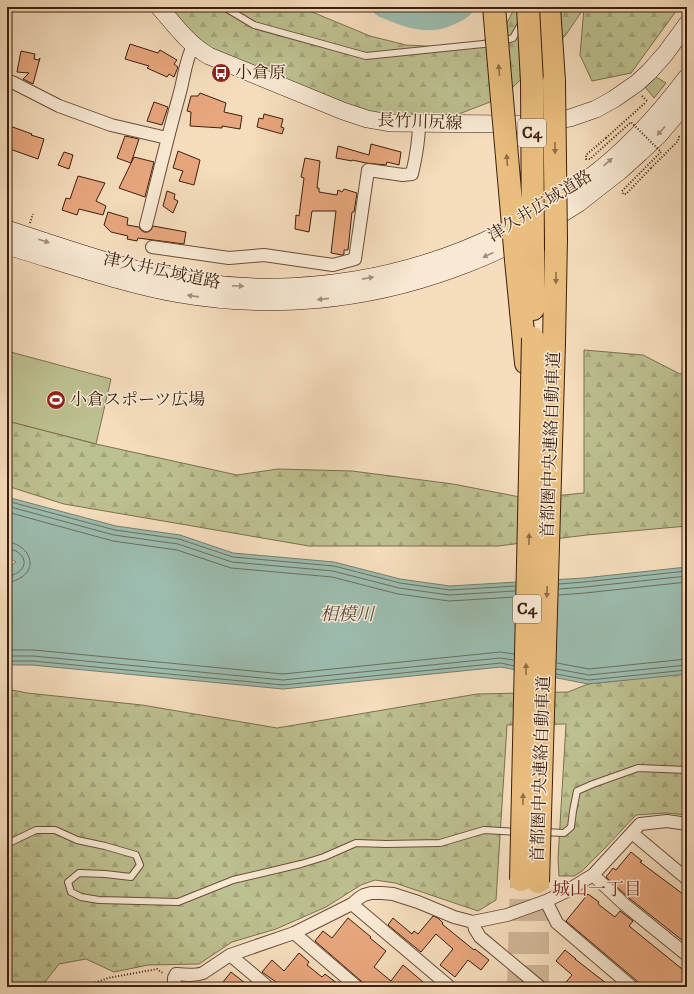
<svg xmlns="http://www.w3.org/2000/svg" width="694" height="994" viewBox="0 0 694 994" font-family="'IM FELL DW Pica','Noto Serif JP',serif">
<defs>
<pattern id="forest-firs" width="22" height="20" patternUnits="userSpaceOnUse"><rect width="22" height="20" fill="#bdc090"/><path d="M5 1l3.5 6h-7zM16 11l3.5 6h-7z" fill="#a3a57b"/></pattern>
</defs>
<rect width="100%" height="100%" fill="#f5ddbd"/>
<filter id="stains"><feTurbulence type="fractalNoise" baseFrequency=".005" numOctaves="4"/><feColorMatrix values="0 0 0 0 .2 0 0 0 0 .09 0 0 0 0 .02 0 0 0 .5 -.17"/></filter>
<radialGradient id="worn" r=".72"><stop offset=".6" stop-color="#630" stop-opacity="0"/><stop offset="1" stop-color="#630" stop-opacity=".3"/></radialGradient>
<path fill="#bdc090" stroke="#7d704f" d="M656 77 666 83 654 98 645 87Z
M7 351 111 379 96 444 7 421Z"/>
<path fill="url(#forest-firs)" stroke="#7d704f" d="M165 7H300L370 36 406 45 464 48 502 33 515 7H679L631 73 592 81 580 55 584 8 565 36 503 97 438 122 361 112 199 44Z
M584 350 643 355 680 374 687 373V526L587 535 498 546H309L64 504 7 486V421L96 444 237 475 278 469 352 471 453 484 520 497H543L584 493Z
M687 673V815L666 813 636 815 605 848 582 871 574 876H559L558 859 566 724 507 725 496 900 478 911 395 883 375 880 361 885 326 907 276 929 232 942 199 964 148 965 114 972 86 959 59 964 41 987H7V689L27 693 142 705 277 728 477 694 568 692 588 684Z"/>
<path fill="#9cbcae" stroke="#767d6e" d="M7 497 116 526 180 535 233 553 334 562 400 579 450 586 584 578 687 567V674L588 684 501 667 283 689 32 665H7V568L16 562 7 557Z"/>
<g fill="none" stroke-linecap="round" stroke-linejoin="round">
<path stroke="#6c6e5e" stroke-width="1" d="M7 501 115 530 179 539 233 557 334 566 400 583 450 590 516 586
M7 506 114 535 178 544 232 562 333 571 399 588 449 595 515 591
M7 512 113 541 177 550 231 568 332 577 398 594 449 601 515 597
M7 542C25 543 40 564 22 577 17 580 13 582 7 582
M7 548C11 549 13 550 16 551 32 561 22 575 7 576
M559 584 584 582 687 571
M559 589 585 587 687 576
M559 595 585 593 687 582
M7 650H34L283 674 500 652 514 654
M7 656H33L283 680 500 658 514 660
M7 661H33L283 685 501 663 514 666
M557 663 589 669 687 659
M556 669 589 675 687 665
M556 674 589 680 687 670"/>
<path stroke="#9cbcae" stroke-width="21" d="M383 7C404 16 427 26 449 15 454 13 459 11 463 7"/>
</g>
<path fill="#e8a67e" stroke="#3d1f0e" d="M130 44 158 53 160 50 177 60 174 64 178 67 174 77 169 74 167 77 147 68 149 66 125 59Z
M21 51 35 54 34 59 39 60 40 58 33 84 23 79 29 73 17 72Z
M200 93 226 103 224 112 242 116 240 129 222 126V128L190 126 191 112 187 111 191 96H198Z
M154 102 168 107 162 125 147 121Z
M264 114 283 119 281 127 284 128 282 134 257 127 259 118 263 119Z
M7 125 32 134 31 135 44 139 38 159 7 148Z
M125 136 139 139 131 163 117 158Z
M371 144 401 152 399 165 387 162 386 165 366 163 352 160V161L336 158 338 146 369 155Z
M178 151 200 160 194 185 179 181 183 171 173 168Z
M64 152 73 155 69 169 58 165Z
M134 157 154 162 145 197 119 188Z
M305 158 320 161 317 188H319V192L337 195 338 190 342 192 344 189 357 193 354 212H352L348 250H344V254L342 255 331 253 336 211H312L309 232 295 229 296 215 299 216 304 178 301 177Z
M78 176 105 183 96 201 106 206 103 215 79 209 77 215 62 210 66 198 70 199Z
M167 191 175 194 174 199 178 201 173 213 163 206Z
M108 212 128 218 127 225 139 227 141 230 144 232H148L151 230 153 226 186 232 184 244 138 238 137 241 127 239 128 236 111 232 104 225Z
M631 852 642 861 640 862 687 897V944L629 898 606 877 613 868 616 870Z
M588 894 599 902 598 904 615 917 620 911 633 921 629 926 687 973V987H641L637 981 566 921Z
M433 916 438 918 443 923 442 924 474 950 475 949 489 960 481 970 468 960 455 977 440 965 453 949 436 934 421 952 388 925 393 918 412 934 414 931 418 934Z
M348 918 371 937 370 938 386 951 374 967 391 981 403 965 429 987H368L315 941 323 931 332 938Z
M565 950 576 959H575L611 987H562L572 975 571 974 556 961Z
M299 953 309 962 307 965 322 977 325 974 342 987H280L275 983 276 982 262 972 272 960 284 971Z
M231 972 250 987H219Z"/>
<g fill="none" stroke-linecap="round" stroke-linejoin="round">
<path stroke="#d0b79a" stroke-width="22" stroke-dasharray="22 11" stroke-linecap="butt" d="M518 987 521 880
M538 987V882"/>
<defs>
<path id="service" d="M224 7 254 25 366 56 493 43
M502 41 513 38 521 24
M543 832 564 833 571 827 573 811 577 791 593 784 638 768 687 770
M7 844 36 830H55L77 840 105 846 136 855 140 865 131 877 105 874 79 873 68 882 71 892 81 897 99 900 178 902 233 880 301 864 324 857 356 843 386 844 440 843 484 830 518 832"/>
<path id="minor" d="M7 83 12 82 59 106 111 125 167 138
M146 225C157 182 167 139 179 96 184 79 185 61 193 46
M152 247 229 258 264 255 333 265 355 259 368 170 403 175 412 174C416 157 419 140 419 123
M632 833 687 879
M593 875 624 904 687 955
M546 901 557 923 632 987
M352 904 450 987
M473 922 475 929 480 937 540 987
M294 933 357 987
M230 955 268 987
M178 987 174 983V978L176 974C186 975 195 976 203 973L230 955 294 933 352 904 359 898 364 895 371 893H382L393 894 418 902 454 917 473 922 507 915 546 901 565 892 593 875 640 824 667 821 687 824"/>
<path id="secondary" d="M159 7C175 25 188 44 209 56L343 111 367 119 390 123 521 124 544 123 570 118 596 109 614 99 637 83 649 72 665 54 687 24
M547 223 579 203 620 171 640 153 659 135 687 102
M7 229C69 249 132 272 197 282 300 297 409 279 503 232 518 224 533 214 548 205 562 196 576 187 589 178 627 150 659 114 687 77
M7 246C64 263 120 283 179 294 271 310 365 301 453 269 478 260 503 250 525 236"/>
<path id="motorway" d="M549 7 554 81
M516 260 526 363
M533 309V251
M554 343 556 239"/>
</defs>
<use href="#service" stroke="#6b4e3a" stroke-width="8"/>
<use href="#minor" stroke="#6b4e3a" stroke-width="14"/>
<use href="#secondary" stroke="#3d1f0e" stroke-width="18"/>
<use href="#motorway" stroke="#3d1f0e" stroke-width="24"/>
<path stroke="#3d1f0e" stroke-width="2" stroke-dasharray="1 2" stroke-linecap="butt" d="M642 96 647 101V103
M606 138 646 102
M651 168 678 141 679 137 677 135
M30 223 33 214
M84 987 108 978 157 969 164 974"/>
<use href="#service" stroke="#f8e9d4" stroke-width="6"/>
<use href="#minor" stroke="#f8e9d4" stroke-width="12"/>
<use href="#secondary" stroke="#f8e9d4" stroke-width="17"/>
<use href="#motorway" stroke="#eabe7e" stroke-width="22"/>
<defs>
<path id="motorway-bridge" d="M494 7 516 260
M528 7 532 82 533 251
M554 81 556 239
M521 880 533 338
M538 882 554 343"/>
</defs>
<use href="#motorway-bridge" stroke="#3d1f0e" stroke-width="24" stroke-linecap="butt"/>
<path stroke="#3d1f0e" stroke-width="2" stroke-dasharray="1 2" stroke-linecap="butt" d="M606 138 586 155V159H590L631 122 661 152 622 191 623 194H626L651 168"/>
<use href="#motorway-bridge" stroke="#eabe7e" stroke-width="22"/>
</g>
<defs><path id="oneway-solid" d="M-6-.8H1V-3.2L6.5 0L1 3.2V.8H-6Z"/></defs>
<g fill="#946e46">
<use href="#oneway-solid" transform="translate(499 70) rotate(-95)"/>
<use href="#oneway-solid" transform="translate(555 148) rotate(89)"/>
<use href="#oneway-solid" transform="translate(507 160) rotate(-95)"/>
<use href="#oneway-solid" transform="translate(556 278) rotate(91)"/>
<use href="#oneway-solid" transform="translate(529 539) rotate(-89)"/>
<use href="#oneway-solid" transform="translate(547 592) rotate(92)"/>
<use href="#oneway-solid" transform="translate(526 669) rotate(-89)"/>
<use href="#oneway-solid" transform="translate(523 799) rotate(-89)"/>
</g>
<g fill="#a48e7b">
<use href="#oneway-solid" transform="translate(661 131) rotate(132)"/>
<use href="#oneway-solid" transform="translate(608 162) rotate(-41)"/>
<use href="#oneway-solid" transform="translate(44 241) rotate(18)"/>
<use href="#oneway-solid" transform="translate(488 255) rotate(155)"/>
<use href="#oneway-solid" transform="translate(368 278) rotate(-11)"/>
<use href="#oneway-solid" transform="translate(238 286) rotate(3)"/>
<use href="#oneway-solid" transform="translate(193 296) rotate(-172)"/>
<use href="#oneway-solid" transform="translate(323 299) rotate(174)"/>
</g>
<defs>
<symbol id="bus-disc" viewBox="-11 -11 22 22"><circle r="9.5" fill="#8f2418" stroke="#f8e9d4"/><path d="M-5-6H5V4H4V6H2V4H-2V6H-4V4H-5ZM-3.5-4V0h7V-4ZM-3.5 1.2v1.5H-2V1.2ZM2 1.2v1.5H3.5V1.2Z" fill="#fff"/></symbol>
<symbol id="stadium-disc" viewBox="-11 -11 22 22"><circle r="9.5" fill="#8f2418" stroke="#f8e9d4"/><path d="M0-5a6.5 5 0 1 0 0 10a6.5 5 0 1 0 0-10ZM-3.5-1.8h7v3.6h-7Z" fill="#fff"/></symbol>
</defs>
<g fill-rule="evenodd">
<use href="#bus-disc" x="210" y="62" width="22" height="22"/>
<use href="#stadium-disc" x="45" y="389" width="22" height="22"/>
</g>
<g text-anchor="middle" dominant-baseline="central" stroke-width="3" stroke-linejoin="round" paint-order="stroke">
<g fill="#f8e9d4" stroke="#755c49" stroke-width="1">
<rect x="518" y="119" width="28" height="28" rx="3"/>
<rect x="513" y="595" width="28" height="28" rx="3"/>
</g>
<g font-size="16" font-weight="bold" fill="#3d1f0e">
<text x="532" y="133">C4</text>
<text x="527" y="609">C4</text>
</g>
<g font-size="17" fill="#3d1f0e" stroke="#f8e9d4" text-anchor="start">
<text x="235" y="73">小倉原</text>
<text x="70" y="400">小倉スポーツ広場</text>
</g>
<g font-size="17" fill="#3d1f0e" stroke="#f8e9d4">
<text transform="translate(420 122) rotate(2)">長竹川尻線</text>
<text transform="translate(540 206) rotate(-32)">津久井広域道路</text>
<text transform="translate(162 271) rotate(12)">津久井広域道路</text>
<text transform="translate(551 445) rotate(-88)">首都圏中央連絡自動車道</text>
<text transform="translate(541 769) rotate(-88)">首都圏中央連絡自動車道</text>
</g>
<g font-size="18" font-style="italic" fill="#5a4e3e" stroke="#f8e9d4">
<text x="347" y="615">相模川</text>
</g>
<g font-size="18" fill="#7a1f14" stroke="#f8e9d4">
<text x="597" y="890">城山一丁目</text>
</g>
</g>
<rect width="694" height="994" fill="none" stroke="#f5ddbd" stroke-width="24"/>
<rect x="8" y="8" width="678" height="978" fill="none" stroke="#3d1f0e" stroke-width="2"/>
<rect x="12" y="12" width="670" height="970" fill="none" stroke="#3d1f0e"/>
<rect width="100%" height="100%" filter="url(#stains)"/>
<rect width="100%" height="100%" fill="url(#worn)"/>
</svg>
